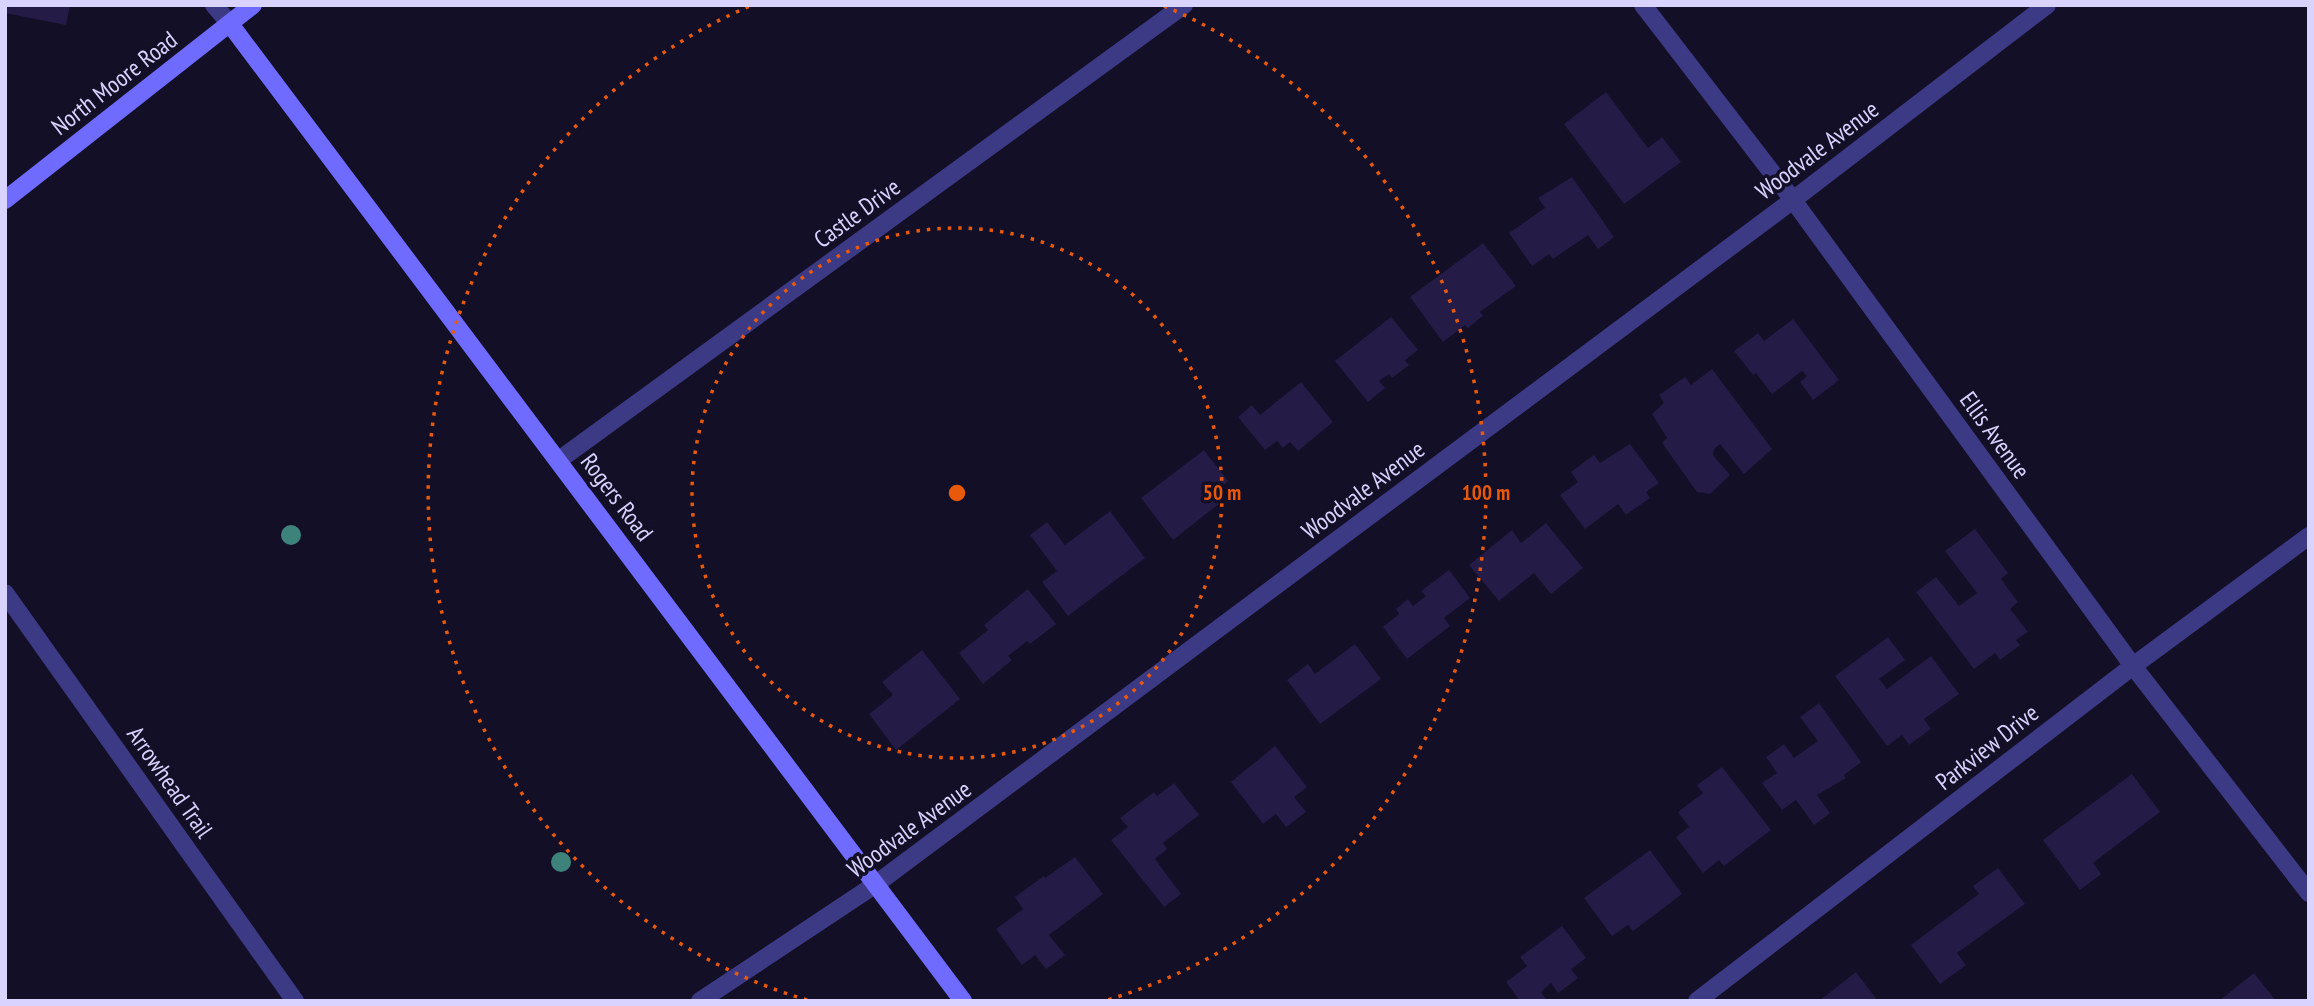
<svg xmlns="http://www.w3.org/2000/svg" width="2314" height="1006" viewBox="0 0 2314 1006" font-family="'PT Sans Narrow',sans-serif">
<rect width="100%" height="100%" fill="#130f26"/>
<path fill="#241b47" d="M5 5H70L66 25 5 13Z
M1606 92 1648 148 1662 137 1681 162 1624 204 1564 124Z
M1572 177 1614 237 1598 249 1588 235 1553 259 1549 254 1532 266 1509 233 1545 208 1538 198Z
M1483 243 1516 286 1480 312 1483 316 1468 328 1465 325 1443 342 1410 297Z
M1391 317 1418 350 1405 360 1409 365 1392 378 1389 374 1379 381 1385 388 1368 402 1335 361Z
M1793 319 1839 380 1813 400 1800 382 1807 376 1802 371 1772 394 1756 373 1753 375 1734 351 1758 333 1764 341Z
M1712 369 1772 449 1744 474 1720 444 1714 449 1713 455 1730 475 1710 494 1697 492 1662 443 1667 438 1652 414 1664 403 1659 395 1685 377 1691 385Z
M1301 382 1333 422 1298 451 1290 442 1283 448 1277 441 1265 450 1238 417 1252 405 1260 415Z
M1630 444 1659 483 1646 492 1650 498 1626 515 1618 504 1585 529 1560 495 1578 482 1571 472 1594 455 1600 463Z
M1204 450 1228 481 1213 494 1220 503 1173 540 1141 498Z
M1110 511 1145 558 1068 616 1042 582 1057 571 1030 535 1047 522 1065 545Z
M1546 523 1583 568 1551 594 1534 573 1499 601 1469 565 1512 530 1521 543Z
M1975 529 2008 573 2001 579 2018 602 2010 609 2028 632 2016 640 2020 645 2000 660 1995 653 1974 669 1916 592 1936 577 1959 606 1977 593 1945 551Z
M1449 570 1470 598 1444 618 1450 626 1407 659 1383 627 1399 614 1396 609 1408 599 1413 606 1426 596 1421 591Z
M1028 589 1056 624 1030 644 1027 641 1008 656 1012 660 983 684 959 653 988 630 984 625Z
M1888 637 1905 660 1879 679 1887 689 1931 656 1959 694 1924 719 1931 729 1909 745 1902 735 1887 746 1835 676Z
M1355 644 1381 679 1320 724 1287 680 1308 664 1315 674Z
M922 650 960 699 896 750 869 714 893 695 882 682Z
M1819 703 1861 762 1844 775 1846 778 1817 795 1830 813 1814 825 1796 800 1782 810 1762 783 1777 773 1766 757 1784 744 1794 758 1818 741 1800 717Z
M1275 746 1307 787 1294 797 1306 812 1286 827 1276 814 1263 824 1231 782Z
M1722 767 1771 830 1724 866 1719 860 1703 873 1676 837 1689 827 1678 812 1703 793 1697 785Z
M2132 774 2160 812 2093 863 2101 874 2080 890 2043 840Z
M1174 783 1199 815 1163 843 1167 849 1155 859 1181 894 1164 907 1111 840 1128 827 1120 818 1154 792 1157 796Z
M1650 850 1682 894 1633 931 1628 925 1612 936 1584 898Z
M1075 857 1103 894 1049 935 1065 955 1046 969 1035 955 1022 965 996 929 1023 909 1015 897 1044 876 1045 878Z
M1998 868 2025 904 1957 953 1966 965 1940 984 1911 945 1979 894 1973 886Z
M1562 926 1586 958 1571 969 1578 978 1558 993 1551 983 1541 992 1546 999 1544 1001H1520L1506 982 1527 966 1520 957Z
M1856 972 1878 1001H1819Z
M2254 973 2276 1001H2219Z"/>
<g fill="none" stroke-linecap="round" stroke-linejoin="round">
<path stroke="#3d3a85" stroke-width="18" d="M214 5 230 24
M1643 5 1793 200 2133 666 2309 893
M559 460 1184 5
M5 593 295 1001
M700 1001 876 884 1793 200 2047 5
M1697 1001 2133 666 2309 536"/>
<path stroke="#6f6bff" stroke-width="18" d="M230 24 963 1001
M5 200 253 5"/>
</g>
<g fill="#3d827b">
<circle cx="291" cy="535" r="10"/>
<circle cx="561" cy="862" r="10"/>
</g>
<g fill="none" stroke="#e8590c" stroke-width="3.5" stroke-dasharray="3.5 7">
<circle cx="957" cy="493" r="265"/>
<path d="M807 1000A529 529 0 0 1 750 6M1164 6A529 529 0 0 1 1107 1000"/>
</g>
<g text-anchor="middle" dominant-baseline="central" stroke-width="7" stroke-linejoin="round" paint-order="stroke">
<g font-size="24" fill="#d9d4ff" stroke="#130f26">
<text transform="translate(114 83) rotate(-38)">North Moore Road</text>
<text transform="translate(1817 150) rotate(-37)">Woodvale Avenue</text>
<text transform="translate(857 213) rotate(-36)">Castle Drive</text>
<text transform="translate(1995 435) rotate(54)">Ellis Avenue</text>
<text transform="translate(1363 490) rotate(-37)">Woodvale Avenue</text>
<text transform="translate(617 497) rotate(53)">Rogers Road</text>
<text transform="translate(1987 747) rotate(-38)">Parkview Drive</text>
<text transform="translate(170 782) rotate(55)">Arrowhead Trail</text>
<text transform="translate(909 829) rotate(-36)">Woodvale Avenue</text>
</g>
</g>
<circle cx="957" cy="493" r="10" fill="#e8590c" stroke="#130f26" stroke-width="3.5"/>
<g font-size="21" text-anchor="middle" font-weight="bold" fill="#e8590c" stroke="#130f26" stroke-width="7" stroke-linejoin="round" paint-order="stroke">
<text x="1222" y="500">50 m</text>
<text x="1486" y="500">100 m</text>
</g>
<rect width="2314" height="1006" fill="none" stroke="#d9d4ff" stroke-width="14"/>
</svg>
